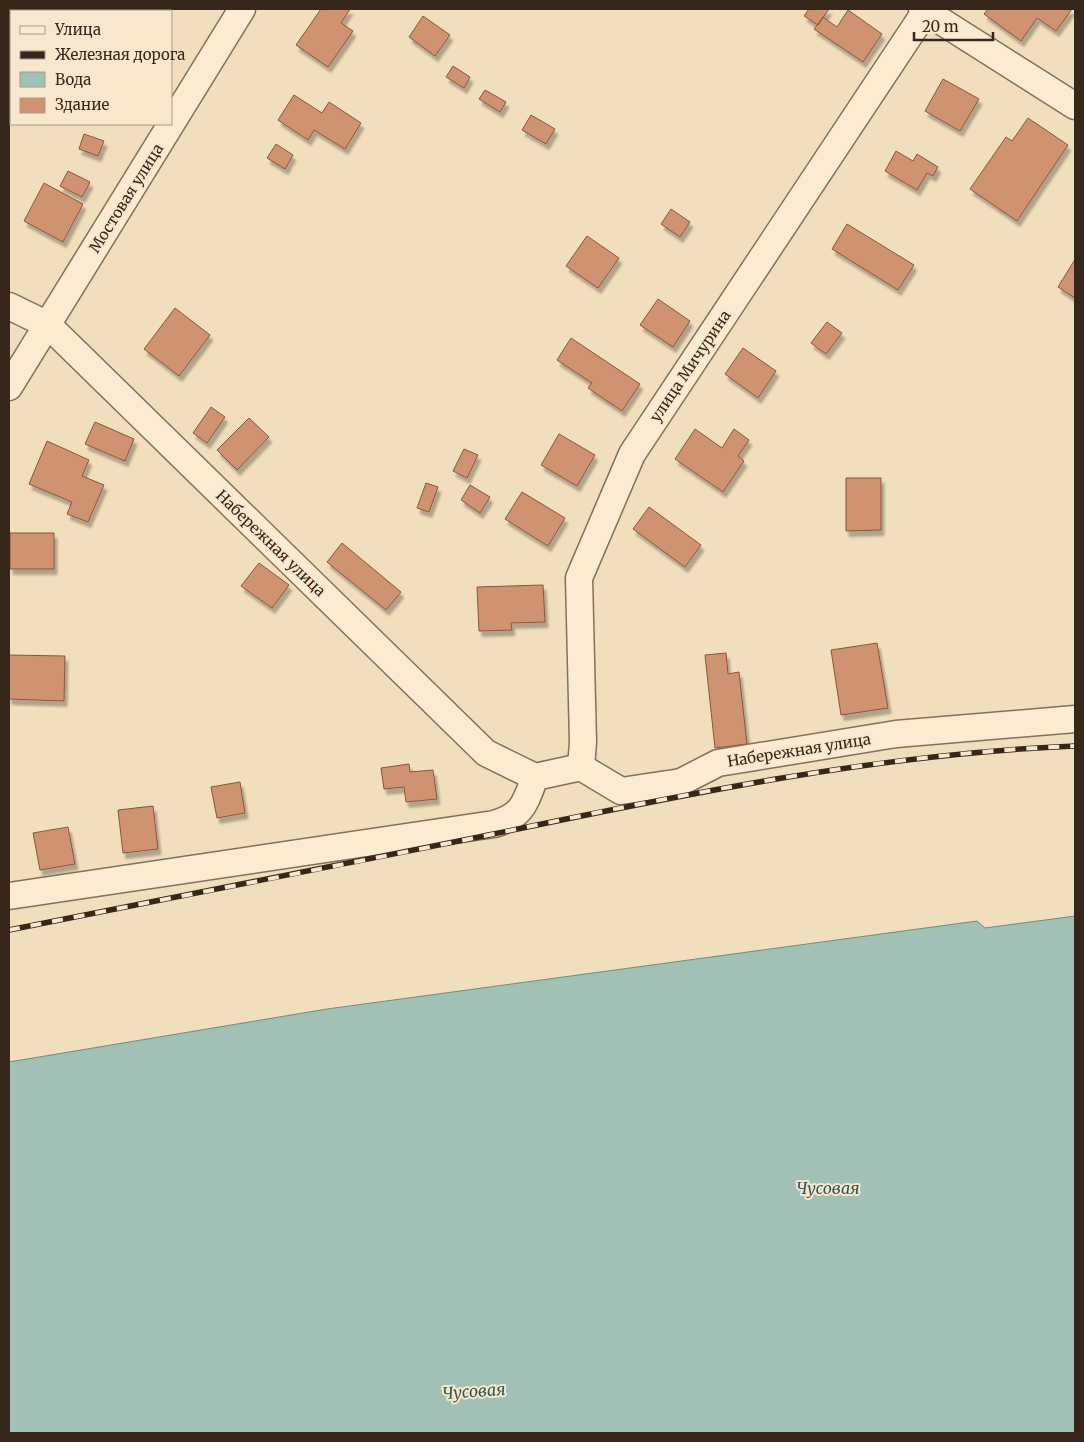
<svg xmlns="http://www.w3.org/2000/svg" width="1084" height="1442" viewBox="0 0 1084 1442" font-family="Merriweather,serif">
<defs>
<filter id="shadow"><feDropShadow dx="3" dy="5.5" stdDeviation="1" flood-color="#0004"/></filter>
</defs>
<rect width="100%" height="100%" fill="#f0debd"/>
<path fill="#cace91" d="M9 9H75L74 11H11V40H9Z"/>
<path fill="#a1c1b6" stroke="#688f83" d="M1075 916V1433H9V1062L327 1009 977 921 985 928Z"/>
<path fill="#d09371" stroke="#88553a" filter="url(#shadow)" d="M321 9H350L341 23 353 31 328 67 296 45Z
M809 9H829L818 25 804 16Z
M988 9H1072L1056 31 1037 18 1021 41 984 14Z
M848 10 882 34 863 62 814 29 823 17 837 27Z
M423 16 450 35 435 56 409 37Z
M453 66 470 77 464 88 446 77Z
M943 79 979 99 960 131 925 111Z
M485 90 506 102 500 112 479 99Z
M294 95 322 113 329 102 361 123 345 149 314 130 308 140 278 120Z
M531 115 555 129 546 144 522 130Z
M1028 118 1068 145 1017 221 970 189 1006 137 1012 141Z
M84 134 104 141 98 156 79 149Z
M276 144 293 155 285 169 267 158Z
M896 151 913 161 917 154 938 167 933 176 927 173 917 190 885 171Z
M68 171 90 182 82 197 60 186Z
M44 183 83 204 63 242 24 221Z
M671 209 690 222 680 237 661 224Z
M847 224 914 265 898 290 832 249Z
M587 236 619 258 598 288 566 266Z
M1074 261H1075V298L1058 287Z
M658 299 690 321 673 347 640 325Z
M175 308 210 335 179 376 144 349Z
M827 322 842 333 826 354 811 343Z
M571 338 640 384 622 411 588 388 592 383 557 360Z
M743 348 776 371 758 398 725 374Z
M211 407 225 417 207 443 193 433Z
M249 418 269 437 237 470 217 450Z
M95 422 134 439 125 461 85 444Z
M695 429 722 448 734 429 749 440 738 456 744 461 723 492 675 459Z
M559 434 595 455 577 486 541 465Z
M47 441 89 460 82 476 104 485 88 522 67 514 72 502 29 484Z
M464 449 478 455 467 478 453 471Z
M846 478H881V530L846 531Z
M426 483 438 487 429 512 417 508Z
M470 485 490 497 480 513 461 500Z
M522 492 565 518 548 546 505 519Z
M649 507 701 545 685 567 633 529Z
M10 533H54V569H10Z
M342 543 401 592 386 610 327 562Z
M259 563 289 585 272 608 241 586Z
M543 585 545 622 511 623 512 630 479 631 477 587Z
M877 643 888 708 841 715 831 650Z
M726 653 728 674 739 672 747 744 715 748 705 655Z
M9 655 65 656 64 701 9 699Z
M409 764 410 772 433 770 437 799 406 802 404 787 384 789 381 768Z
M240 782 245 813 217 818 211 787Z
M153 806 158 849 123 853 118 810Z
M68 827 75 864 40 870 33 833Z"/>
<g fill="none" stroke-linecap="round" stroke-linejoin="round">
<defs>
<path id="minor" d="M922 9 1075 106
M9 306 48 325 486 753 535 777 581 767 621 791 681 782 718 763 896 734 1075 719
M9 387 242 9
M581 767 583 742 579 578 632 454 927 9
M9 896 494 824C523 816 525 803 535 777"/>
</defs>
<use href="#minor" stroke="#886e56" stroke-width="29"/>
<use href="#minor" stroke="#faebd1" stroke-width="26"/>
<defs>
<path id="rail" d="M9 930C165 899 322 869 479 837 676 796 874 754 1075 746"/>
</defs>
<use href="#rail" stroke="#37271b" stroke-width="5.5"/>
<use href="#rail" stroke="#f7e8cd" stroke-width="4" stroke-dasharray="11" stroke-linecap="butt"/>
</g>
<g text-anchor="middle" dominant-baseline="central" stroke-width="4" stroke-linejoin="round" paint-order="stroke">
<g font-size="15" fill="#37271b" stroke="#f7e8cd">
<text transform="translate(126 198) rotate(-58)">Мостовая улица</text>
<text transform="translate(690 366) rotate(-56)">улица Мичурина</text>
<text transform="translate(271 543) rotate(44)">Набережная улица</text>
<text transform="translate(799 750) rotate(-9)">Набережная улица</text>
</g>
<g font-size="16" font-style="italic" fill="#295752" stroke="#f7e8cd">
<text x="828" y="1188">Чусовая</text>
<text transform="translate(474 1391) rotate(-4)">Чусовая</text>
</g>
</g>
<rect width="1084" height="1442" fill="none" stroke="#37271b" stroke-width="20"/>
<rect x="10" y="10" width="162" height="115" fill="#f7e8cd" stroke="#aa9b86"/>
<rect x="20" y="26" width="25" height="8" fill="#faebd1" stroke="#aa9b86"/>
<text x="55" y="35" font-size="15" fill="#37271b">Улица</text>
<rect x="20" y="51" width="25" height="8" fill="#37271b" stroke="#aa9b86"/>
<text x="55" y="60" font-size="15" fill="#37271b">Железная дорога</text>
<rect x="20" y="72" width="25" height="15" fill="#a1c1b6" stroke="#aa9b86"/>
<text x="55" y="85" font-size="15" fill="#37271b">Вода</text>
<rect x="20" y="98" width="25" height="15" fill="#d09371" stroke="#aa9b86"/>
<text x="55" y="110" font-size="15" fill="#37271b">Здание</text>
<path d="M914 32v8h79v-8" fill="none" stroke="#37271b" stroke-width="2.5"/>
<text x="922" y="32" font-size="15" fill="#37271b" stroke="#f7e8cd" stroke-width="4" paint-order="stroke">20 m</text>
</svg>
